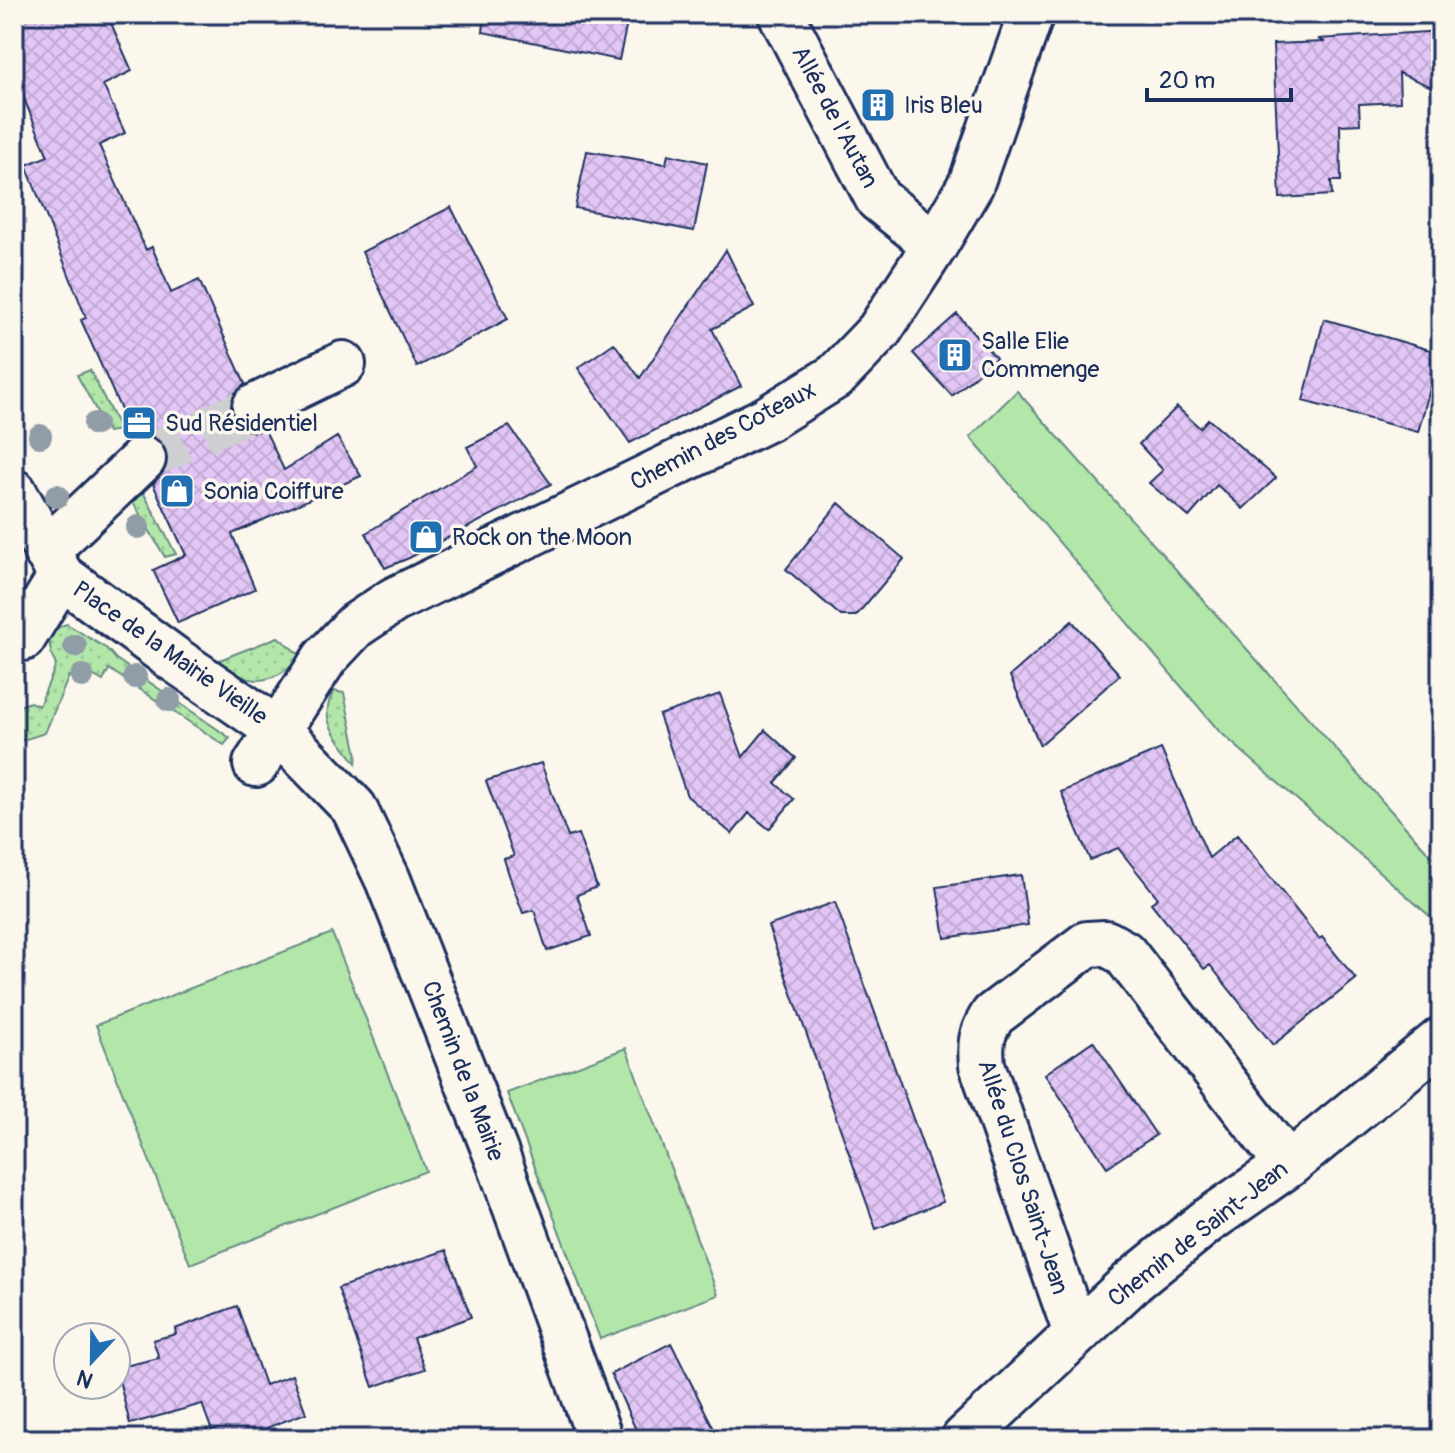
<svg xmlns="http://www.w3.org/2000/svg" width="1455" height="1453" viewBox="0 0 1455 1453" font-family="Pangolin,sans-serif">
<defs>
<pattern id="grass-dots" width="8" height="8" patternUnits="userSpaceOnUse" patternTransform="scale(2)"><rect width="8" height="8" fill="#b2e7a9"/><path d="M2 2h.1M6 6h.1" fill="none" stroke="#98c694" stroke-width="1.8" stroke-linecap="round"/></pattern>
<pattern id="building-cross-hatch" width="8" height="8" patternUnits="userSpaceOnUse" patternTransform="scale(2)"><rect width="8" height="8" fill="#e2c6f5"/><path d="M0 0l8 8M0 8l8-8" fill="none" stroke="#c1aad4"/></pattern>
</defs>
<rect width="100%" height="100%" fill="#fbf7ec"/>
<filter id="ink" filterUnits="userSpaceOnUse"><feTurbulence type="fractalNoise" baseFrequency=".0125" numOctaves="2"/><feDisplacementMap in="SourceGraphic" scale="16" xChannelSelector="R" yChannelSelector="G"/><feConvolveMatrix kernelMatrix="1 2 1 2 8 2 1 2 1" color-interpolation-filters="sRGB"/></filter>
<g filter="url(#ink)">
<path fill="url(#grass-dots)" stroke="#668b84" stroke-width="2" d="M90 370 120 430 108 432 77 375Z
M135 477 176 554 165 557 122 484Z
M67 624 107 649 116 659 230 738 224 745 109 669 103 681 91 674 85 684 69 676 45 733 14 743V708L30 702 39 706 56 665C48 648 44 630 67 624Z
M278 637 302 657C267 689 251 684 212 663Z
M334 691 344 693 357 755 356 763C339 739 316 721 334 691Z"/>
<path fill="#b2e7a9" stroke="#668b84" stroke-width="2" d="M1017 391 1441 867V926L1219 731 970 437Z
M332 933 426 1171 190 1264 96 1025Z
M626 1048 718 1295 600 1339 507 1093Z"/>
<path fill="url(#building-cross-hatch)" stroke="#1b2f5e" stroke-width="2" d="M14 14H107L132 71 103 85 125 133 99 145 146 250 152 247 171 293 199 280 245 384 234 394 230 406 233 419 240 427 252 432 265 430 284 470 337 437 361 476 232 534 255 589 178 623 153 570 186 555 153 484 167 467V452L161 441 151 435H138L133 437 81 320 86 318 26 165 48 156 14 75Z
M485 14H629L619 60 483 32Z
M1441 31V91L1399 73 1400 102 1359 104 1360 124 1340 125 1341 181H1331L1332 195 1280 198 1273 44 1325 42 1318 39Z
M587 151 666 164 668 154 707 163 694 231 575 208Z
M451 207 508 319 417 367 362 252Z
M726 250 754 307 712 329 741 386 630 443 578 368 614 343 640 378Z
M957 314 996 358 952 396 913 353Z
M1324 319 1440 353 1418 432 1303 401Z
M1177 407 1200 428 1208 419 1276 478 1243 509 1217 485 1189 517 1149 483 1163 470 1139 444Z
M509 426 551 484 409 558 385 568 366 533 477 466 467 447Z
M839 503 904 559 856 616H841L786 569Z
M1072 621 1120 675 1040 745 1010 676Z
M720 694 743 757 765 730 796 758 775 783 794 799 769 829 749 813 732 834 687 796 659 715Z
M1161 749 1209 858 1237 835 1319 939 1322 937 1356 979 1273 1045 1210 965 1204 969 1151 903 1158 898 1118 848 1090 860 1061 792Z
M541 763 568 837 578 834 597 887 577 895 591 936 547 951 534 910 523 913 512 884 504 859 514 856 486 781Z
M1021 875 1028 925 945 938 937 887Z
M835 902 943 1202 876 1229 768 926Z
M1093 1041 1156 1135 1107 1167 1045 1074Z
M446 1250 471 1317 413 1338 425 1369 373 1387 338 1288Z
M237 1306 265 1385 292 1375 306 1413 237 1439H215L202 1404 130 1424 116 1368 159 1358 153 1340 176 1334 175 1329Z
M671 1343 719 1439H640L611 1374Z"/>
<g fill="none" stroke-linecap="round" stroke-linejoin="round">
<path stroke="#cecfd0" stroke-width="44" stroke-dasharray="44 22" stroke-linecap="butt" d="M143 459 255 407"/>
<defs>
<path id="minor" d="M781 14 878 199 935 245
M255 407 343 364
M14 492 61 576 174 659 279 731 354 808 388 880 498 1159 600 1439
M46 551 143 459
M23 638 61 576
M256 764 325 658 355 626 394 600 767 419 836 376 879 331 935 245 971 184 1031 14
M1076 1333 982 1065C980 1043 981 1034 993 1015L1087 944 1106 943 1124 953 1288 1165
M964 1439 1132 1282 1206 1222 1288 1165 1441 1040"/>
</defs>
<use href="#minor" stroke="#1b2f5e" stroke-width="50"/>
<use href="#minor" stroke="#fbf7ec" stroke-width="44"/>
</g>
<g fill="#909da6">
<circle cx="95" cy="424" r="12"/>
<circle cx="40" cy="436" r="12"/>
<circle cx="57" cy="496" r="12"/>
<circle cx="138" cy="527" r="12"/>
<circle cx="75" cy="646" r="12"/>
<circle cx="82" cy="676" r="12"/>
<circle cx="135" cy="677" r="12"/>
<circle cx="169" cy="700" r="12"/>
</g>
</g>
<defs>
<symbol id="building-square" viewBox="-11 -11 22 22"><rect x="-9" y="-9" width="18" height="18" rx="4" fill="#1f6fb2" stroke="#fbf7ec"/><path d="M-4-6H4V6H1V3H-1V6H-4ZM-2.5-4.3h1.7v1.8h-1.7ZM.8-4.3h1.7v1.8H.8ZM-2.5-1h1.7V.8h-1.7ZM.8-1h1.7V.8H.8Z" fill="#fff"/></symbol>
<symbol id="office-square" viewBox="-11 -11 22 22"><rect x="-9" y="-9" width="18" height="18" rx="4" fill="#1f6fb2" stroke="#fbf7ec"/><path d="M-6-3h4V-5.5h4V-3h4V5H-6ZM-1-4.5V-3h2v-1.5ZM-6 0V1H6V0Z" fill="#fff"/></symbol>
<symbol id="shop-square" viewBox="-11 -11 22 22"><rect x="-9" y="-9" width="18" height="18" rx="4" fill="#1f6fb2" stroke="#fbf7ec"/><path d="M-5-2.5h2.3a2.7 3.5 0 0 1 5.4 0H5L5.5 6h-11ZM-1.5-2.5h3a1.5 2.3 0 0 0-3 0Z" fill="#fff"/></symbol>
</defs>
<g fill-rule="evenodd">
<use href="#building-square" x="858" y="85" width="40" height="40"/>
<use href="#building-square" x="935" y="335" width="40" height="40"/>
<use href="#office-square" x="119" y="403" width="40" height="40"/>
<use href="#shop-square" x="157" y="471" width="40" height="40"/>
<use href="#shop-square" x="406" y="517" width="40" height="40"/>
</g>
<g text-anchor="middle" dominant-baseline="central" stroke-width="7" stroke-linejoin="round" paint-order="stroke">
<g font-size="24" fill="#1b2f5e" stroke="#fbf7ec" text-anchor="start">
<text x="904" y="105">Iris Bleu</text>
<text x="981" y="341">Salle Elie<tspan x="981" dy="28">Commenge</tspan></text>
<text x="165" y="423">Sud Résidentiel</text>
<text x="203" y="491">Sonia Coiffure</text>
<text x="452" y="537">Rock on the Moon</text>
</g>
<g font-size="24" fill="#1b2f5e" stroke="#fbf7ec">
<text transform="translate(835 117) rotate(62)">Allée de l'Autan</text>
<text transform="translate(723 436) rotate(-28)">Chemin des Coteaux</text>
<text transform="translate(170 653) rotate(35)">Place de la Mairie Vieille</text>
<text transform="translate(463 1071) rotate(69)">Chemin de la Mairie</text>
<text transform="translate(1023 1177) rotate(72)">Allée du Clos Saint-Jean</text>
<text transform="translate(1198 1234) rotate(-38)">Chemin de Saint-Jean</text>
</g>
</g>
<rect width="1455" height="1453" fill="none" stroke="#fbf7ec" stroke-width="48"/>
<rect x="24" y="24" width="1407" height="1405" fill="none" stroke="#1b2f5e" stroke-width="3" filter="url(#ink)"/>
<g transform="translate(92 1361) rotate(202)"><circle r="38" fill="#fbf7ec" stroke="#a1a7b3" stroke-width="2"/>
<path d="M0-6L14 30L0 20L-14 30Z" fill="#1f6fb2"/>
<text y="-12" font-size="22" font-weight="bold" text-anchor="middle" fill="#1b2f5e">N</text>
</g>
<path d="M1147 88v12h144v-12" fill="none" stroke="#1b2f5e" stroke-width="4"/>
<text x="1159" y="88" font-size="24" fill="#1b2f5e" stroke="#fbf7ec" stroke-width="6" paint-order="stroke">20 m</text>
</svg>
